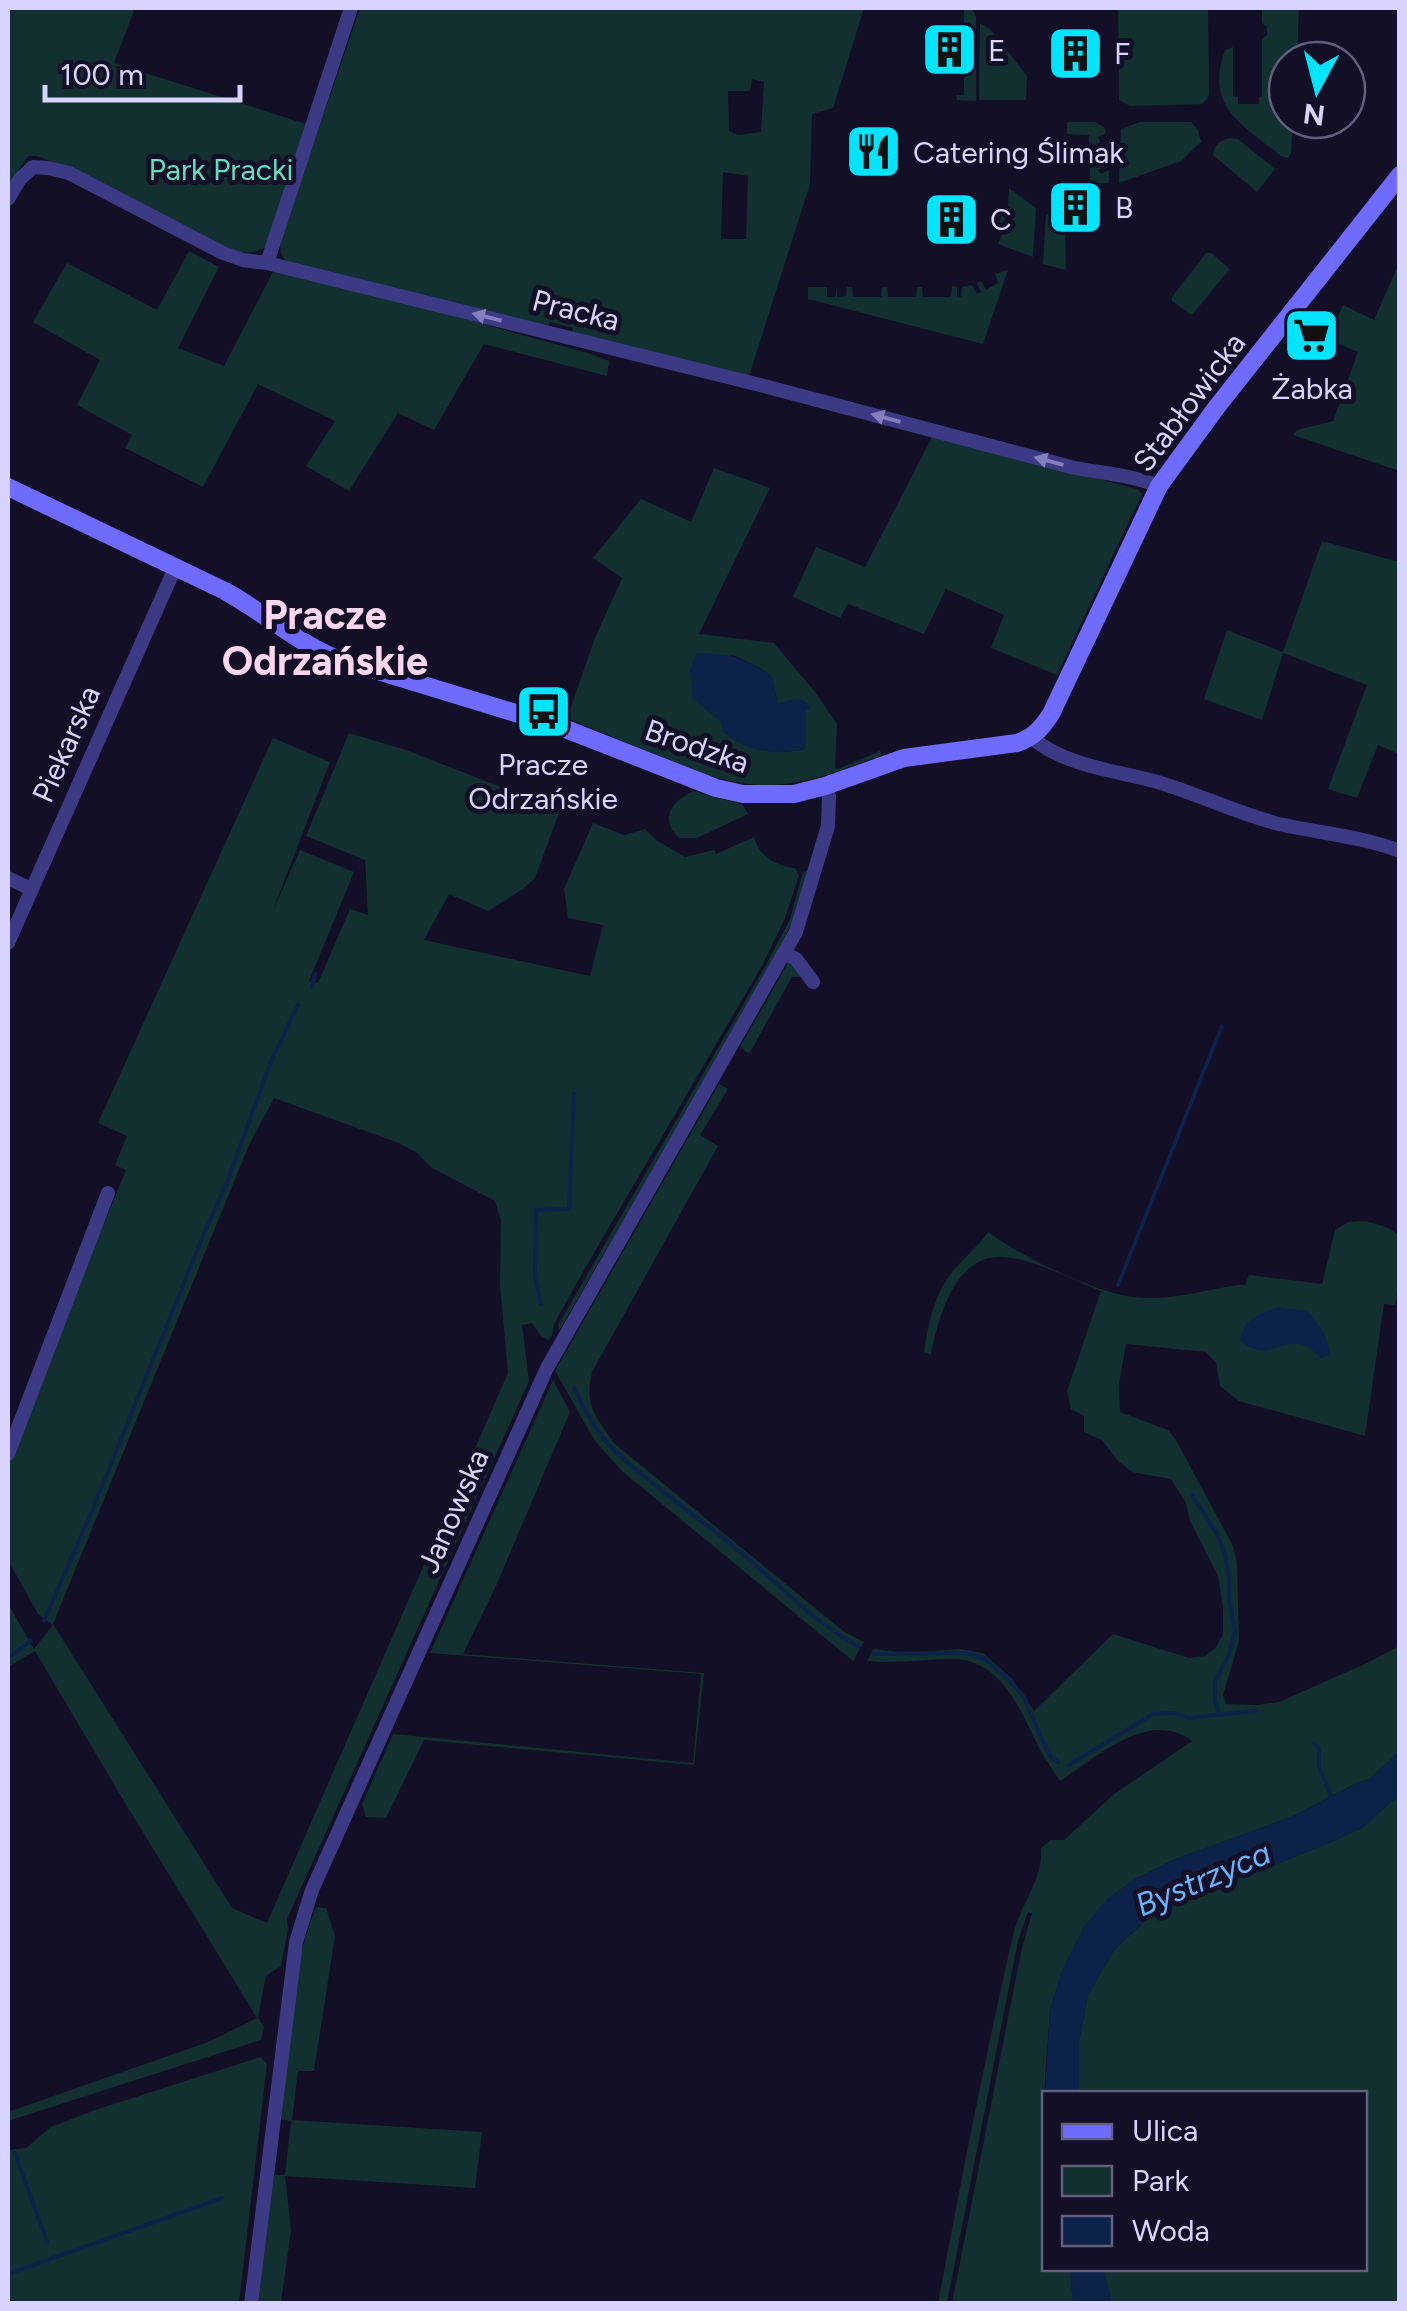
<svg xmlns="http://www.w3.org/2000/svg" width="1407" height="2311" viewBox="0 0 1407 2311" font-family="Figtree,sans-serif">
<rect width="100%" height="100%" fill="#130f26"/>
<path fill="#12302f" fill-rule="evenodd" d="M8 8H135L114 63 306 124 267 246C256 253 248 254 235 251L74 170 37 156H28L8 186Z
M360 8H864L833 108 812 114 810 184 749 376 572 332 573 328 550 322 548 326 287 262C279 255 280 247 282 236ZM752 79 764 82 761 132 738 135 729 131 728 91H750ZM723 172 748 176 746 239H721Z
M964 8H971L976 16V101L957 100 956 95H964Z
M1118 8H1208L1209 94 1207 99 1202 104 1130 106 1119 100Z
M1262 8H1299L1297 60H1287V120H1293L1291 153 1288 158 1281 156C1243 125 1204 107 1225 50L1233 47V96L1238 97V104H1259V97L1262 96V39L1267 35V27L1262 23Z
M980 23 991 30 1027 76 1026 100H979Z
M1067 122H1095L1104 127 1106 133 1098 137 1100 142 1098 144 1101 148 1109 143V150L1098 157 1101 161 1109 156V163L1098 170 1101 174 1109 170V183H1090L1089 135 1067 134Z
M1140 122H1191L1198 130 1201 142 1181 161 1119 183 1121 129Z
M1231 138 1238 139 1275 169 1257 192 1213 155C1214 145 1221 139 1231 138Z
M1009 188 1036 208 1033 257 998 244 1003 230 1001 229 1002 224 999 222 1005 206 1008 205Z
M1046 214 1060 215 1061 224H1065L1066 270 1043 264Z
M189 251 219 267 178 348 224 366 274 270 418 306 588 353 609 361 607 376 484 344 434 430 398 413 349 491 306 466 335 421 258 384 203 487 125 448 132 435 77 405 100 360 33 322 67 263 157 310Z
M1206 253H1211L1228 267 1229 270 1192 315 1172 301V297Z
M1399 263 1400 471H1399L1293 435 1297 430 1333 421 1358 352 1327 339 1343 305 1374 320Z
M1008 270 983 344 808 299V287H827V297H835L837 287V297L846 296 847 287H852L853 297H881L882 287H887L888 297H916L917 287H922L923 297H951L952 286 957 287V296L961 297 962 287 972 285 977 294 981 292 977 283 981 281 986 290 998 283 995 274Z
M933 435 1137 489 1142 494 1057 675 991 648 1004 615 946 589 924 634 848 604 840 618 793 597 816 547 865 567Z
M714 468 770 488 699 634 774 643 815 692 837 724 835 768 838 769 880 751 882 755C809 782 772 798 695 771L567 718 595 638 622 578 593 558 641 499 691 522ZM731 654 760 668 772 677 778 704 810 708 806 710 805 749C765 757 757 749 722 731Z
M1322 541 1399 562V754L1378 745 1357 798 1328 789 1367 685 1283 653 1262 720 1204 699 1227 630 1283 652Z
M349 733 406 750 560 810 535 878 523 889 488 911 449 894 424 940 590 976 603 925 568 918 564 889 593 823 624 835 645 829 656 840 685 857 714 850 716 854 754 837C759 856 775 866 795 868L799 875 785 918 763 964 584 1270 554 1324 552 1336 548 1340 540 1335 532 1323 522 1325 529 1381 287 1919 288 1929 281 1966 267 1975 265 1980 258 2018 264 2027 261 2040 8 2121V2112L208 2042 257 2018 125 1803 35 1651 8 1667V1604L34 1649 53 1625 38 1614 8 1560V1458L126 1170 115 1165 127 1136 98 1123 273 738 330 762 273 910 300 850 354 872 309 981 318 983 350 909 368 915 365 860 306 836ZM274 1098 399 1143 417 1153 432 1168 495 1201 501 1221 500 1285 508 1373 267 1923 232 1908 53 1624 249 1145Z
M693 791 737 803 743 805 748 814 697 838H679C659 818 671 802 693 791Z
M807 870 808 874 793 921 770 967 559 1331 558 1325 766 965 790 919 803 872Z
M788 963 797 965 805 977H792L749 1054 740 1047Z
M719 1084 728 1089 700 1135 718 1146 592 1372C584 1406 596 1417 615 1444L843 1631 864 1642 853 1661 622 1471 595 1441 555 1371Z
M1366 1221 1386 1227 1399 1235 1400 1276 1395 1305 1384 1304 1365 1436 1239 1401 1220 1386 1216 1363 1206 1352 1126 1344 1119 1384 1120 1412 1168 1430 1176 1440 1233 1546 1237 1563 1239 1641 1223 1695 1226 1704 1256 1705 1279 1702 1367 1663 1399 1646V1752L1369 1779 1357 1783 1291 1817 1173 1860 1135 1879 1084 1927 1062 1971 1050 2010 1044 2094V2268L1070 2269 1073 2303H952L1021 1952 1032 1913 1028 1912 1018 1941 947 2303H938C961 2180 985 2057 1013 1935 1020 1905 1044 1878 1041 1848L1051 1840H1064L1113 1795 1192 1741C1149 1708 1097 1757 1060 1781 1053 1770 1045 1759 1039 1748 1021 1711 1001 1659 953 1659 924 1659 896 1664 867 1661L873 1649 907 1653 960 1649 983 1653 1012 1679 1034 1711 1113 1634 1189 1658 1205 1656 1216 1647 1223 1634V1607L1218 1576 1190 1521 1186 1503 1171 1479 1132 1472 1118 1461 1102 1440 1084 1432V1416L1071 1409 1067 1391 1101 1291C1073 1280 1026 1255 997 1257 954 1259 938 1319 931 1354L924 1353C928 1326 933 1298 950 1275 961 1260 977 1248 988 1232 1022 1257 1101 1297 1144 1298 1175 1299 1207 1290 1237 1285H1245L1249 1275 1322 1284 1335 1230 1348 1222Z
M553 1380 570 1412 496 1586 463 1654 704 1673 694 1765 424 1740 386 1818 366 1817 362 1804 393 1734 693 1763 701 1674 430 1653Z
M1399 1798V2303H1112L1103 2269 1364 2268V2094H1079V2041L1088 1995 1114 1950 1158 1909 1182 1898 1242 1878 1331 1842 1362 1828 1392 1801Z
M316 1907 326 1908 335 1936 314 2071H298L292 2120 482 2132 475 2188 285 2176 291 2230 281 2303 258 2304 274 2175H285L291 2121 280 2119C288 2048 289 1973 316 1907Z
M261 2057 267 2064 239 2303H8V2150L26 2148 51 2127 95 2110Z"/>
<path fill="#0c2248" d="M697 653C730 654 745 657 772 677L778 704C791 700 802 695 811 708L806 710V749C774 755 747 753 722 731L721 722 693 699 690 669Z
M1276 1307 1307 1311C1319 1324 1328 1336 1330 1355L1322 1358C1315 1354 1310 1346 1303 1345 1277 1338 1271 1364 1240 1341 1244 1318 1257 1316 1276 1307Z
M1399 1752V1798L1392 1801 1362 1828 1331 1842 1242 1878 1182 1898 1157 1909 1114 1950 1088 1995 1079 2041V2093H1045L1050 2010 1062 1971 1084 1927 1107 1899 1135 1879 1173 1860 1291 1817 1358 1783 1369 1779Z
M1070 2269H1103L1112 2303H1073Z"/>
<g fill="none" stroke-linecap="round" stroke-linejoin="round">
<path stroke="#0c2248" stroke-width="4" d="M312 987 315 974
M1118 1285 1222 1026
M541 1304 535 1276 536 1210 569 1209 574 1094
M574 1388C582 1404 590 1421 601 1435 613 1451 631 1465 646 1478 680 1506 716 1531 750 1560 785 1591 817 1624 859 1647
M1192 1495 1217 1534 1225 1554 1229 1578V1599L1235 1631 1229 1655 1215 1681V1700L1219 1714
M44 1621 92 1511 203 1236 228 1180 270 1064 298 1005
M873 1654 966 1653 985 1659 1007 1678 1024 1697 1043 1742 1051 1757 1058 1762
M8 1658 31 1641
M1314 1743 1319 1749V1767L1332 1799
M1069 1765 1153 1714 1174 1713 1189 1718 1255 1711
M15 2153 47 2242
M8 2274 222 2198"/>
<path stroke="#3d3a85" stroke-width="14" d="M8 199 20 179 33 167 48 168 69 173 223 253 243 260 267 263 756 384 1071 467C1100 473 1132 475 1159 486
M267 263 351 8
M1032 738C1066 766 1112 770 1154 781 1196 793 1236 813 1279 824 1319 833 1360 836 1400 851
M8 878 31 889
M8 943 175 568
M784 953 796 959 813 982
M8 1454 108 1193
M251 2304 296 1942 312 1890 547 1368 796 932 828 826 829 796 825 786"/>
<path stroke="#6f6bff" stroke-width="18" d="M8 487 225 591C263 612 295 641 335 658L558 726 716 788 743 794H794L825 786 904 758 1017 743C1034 737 1041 729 1051 714L1159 486 1216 408 1400 175"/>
</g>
<defs><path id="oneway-solid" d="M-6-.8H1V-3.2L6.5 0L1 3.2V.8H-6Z" transform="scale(2.5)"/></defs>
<g fill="#837fbc">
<use href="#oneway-solid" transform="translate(487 317) rotate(-166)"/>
<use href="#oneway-solid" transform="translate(886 418) rotate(-165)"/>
<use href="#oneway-solid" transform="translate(1049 461) rotate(-165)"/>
</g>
<defs>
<symbol id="building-square" viewBox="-11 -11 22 22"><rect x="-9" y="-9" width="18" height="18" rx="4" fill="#00e5ff" stroke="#130f26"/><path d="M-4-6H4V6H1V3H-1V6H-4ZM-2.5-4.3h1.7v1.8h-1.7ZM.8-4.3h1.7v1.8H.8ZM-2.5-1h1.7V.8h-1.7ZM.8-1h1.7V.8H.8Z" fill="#111"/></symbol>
<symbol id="restaurant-square" viewBox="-11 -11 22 22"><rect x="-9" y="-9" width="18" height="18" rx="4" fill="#00e5ff" stroke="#130f26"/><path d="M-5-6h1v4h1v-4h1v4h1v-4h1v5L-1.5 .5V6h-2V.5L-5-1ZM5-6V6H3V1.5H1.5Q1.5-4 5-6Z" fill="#111"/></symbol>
<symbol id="supermarket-square" viewBox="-11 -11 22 22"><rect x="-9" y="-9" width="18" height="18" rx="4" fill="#00e5ff" stroke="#130f26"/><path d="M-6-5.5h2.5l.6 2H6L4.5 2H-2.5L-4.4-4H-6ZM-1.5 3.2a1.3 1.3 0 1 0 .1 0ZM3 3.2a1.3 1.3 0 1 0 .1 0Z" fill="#111"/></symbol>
<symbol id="bus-square" viewBox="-11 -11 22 22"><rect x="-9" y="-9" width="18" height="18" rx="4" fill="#00e5ff" stroke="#130f26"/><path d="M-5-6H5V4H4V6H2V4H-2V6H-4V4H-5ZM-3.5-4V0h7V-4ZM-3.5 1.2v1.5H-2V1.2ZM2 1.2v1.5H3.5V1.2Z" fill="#111"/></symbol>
</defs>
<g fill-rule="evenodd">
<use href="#building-square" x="918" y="18" width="63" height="63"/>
<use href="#building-square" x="1044" y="22" width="63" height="63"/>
<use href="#restaurant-square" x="842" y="120" width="63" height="63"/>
<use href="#building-square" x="1044" y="176" width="63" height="63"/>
<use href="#building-square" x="920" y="188" width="63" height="63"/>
<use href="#supermarket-square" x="1280" y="304" width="63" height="63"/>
<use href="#bus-square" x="512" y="680" width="63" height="63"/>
</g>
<g text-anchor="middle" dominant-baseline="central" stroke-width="10" stroke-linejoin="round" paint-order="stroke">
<g font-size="30" fill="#d9d4ff" stroke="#130f26" text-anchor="start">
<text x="988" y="50">E</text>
<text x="1114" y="53">F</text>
<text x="913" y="152">Catering Ślimak</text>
<text x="1115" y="207">B</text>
<text x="990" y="219">C</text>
<text x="1312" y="388" text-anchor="middle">Żabka</text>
<text x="543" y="764" text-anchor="middle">Pracze<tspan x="543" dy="34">Odrzańskie</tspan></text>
</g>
<g font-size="30" fill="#5fe0c0" stroke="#130f26">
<text x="221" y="169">Park Pracki</text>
</g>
<g font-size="30" fill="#d9d4ff" stroke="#130f26">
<text transform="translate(576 310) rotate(14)">Pracka</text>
<text transform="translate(1189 402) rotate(-53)">Stabłowicka</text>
<text transform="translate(66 744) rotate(-66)">Piekarska</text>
<text transform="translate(697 746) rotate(19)">Brodzka</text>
<text transform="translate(453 1511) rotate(-66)">Janowska</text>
</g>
<g font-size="32" font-style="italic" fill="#62b6ff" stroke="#130f26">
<text transform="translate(1203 1879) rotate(-23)">Bystrzyca</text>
</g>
<g font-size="40" font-weight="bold" fill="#ffd6f0" stroke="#130f26">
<text x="325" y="615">Pracze<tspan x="325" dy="46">Odrzańskie</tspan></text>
</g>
</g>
<rect width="1407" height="2311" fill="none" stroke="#d9d4ff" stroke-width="20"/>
<rect x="1042" y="2091" width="325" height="180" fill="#130f26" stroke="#625e7d" stroke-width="2.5"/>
<rect x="1062" y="2124" width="50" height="15" fill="#6f6bff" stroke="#625e7d" stroke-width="2.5"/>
<text x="1132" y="2141" font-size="30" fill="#d9d4ff">Ulica</text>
<rect x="1062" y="2166" width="50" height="30" fill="#12302f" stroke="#625e7d" stroke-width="2.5"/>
<text x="1132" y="2191" font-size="30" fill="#d9d4ff">Park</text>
<rect x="1062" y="2216" width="50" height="30" fill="#0c2248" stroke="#625e7d" stroke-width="2.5"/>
<text x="1132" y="2241" font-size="30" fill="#d9d4ff">Woda</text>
<g transform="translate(1317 90) rotate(187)"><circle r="48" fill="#130f26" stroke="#625e7d" stroke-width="2.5"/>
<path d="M0-8L18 38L0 25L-18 38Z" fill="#00e5ff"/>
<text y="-15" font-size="28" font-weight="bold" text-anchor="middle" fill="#d9d4ff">N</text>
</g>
<path d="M45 85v15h195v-15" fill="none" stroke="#d9d4ff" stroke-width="5"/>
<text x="60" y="85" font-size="30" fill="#d9d4ff" stroke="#130f26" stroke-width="8" paint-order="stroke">100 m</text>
</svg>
